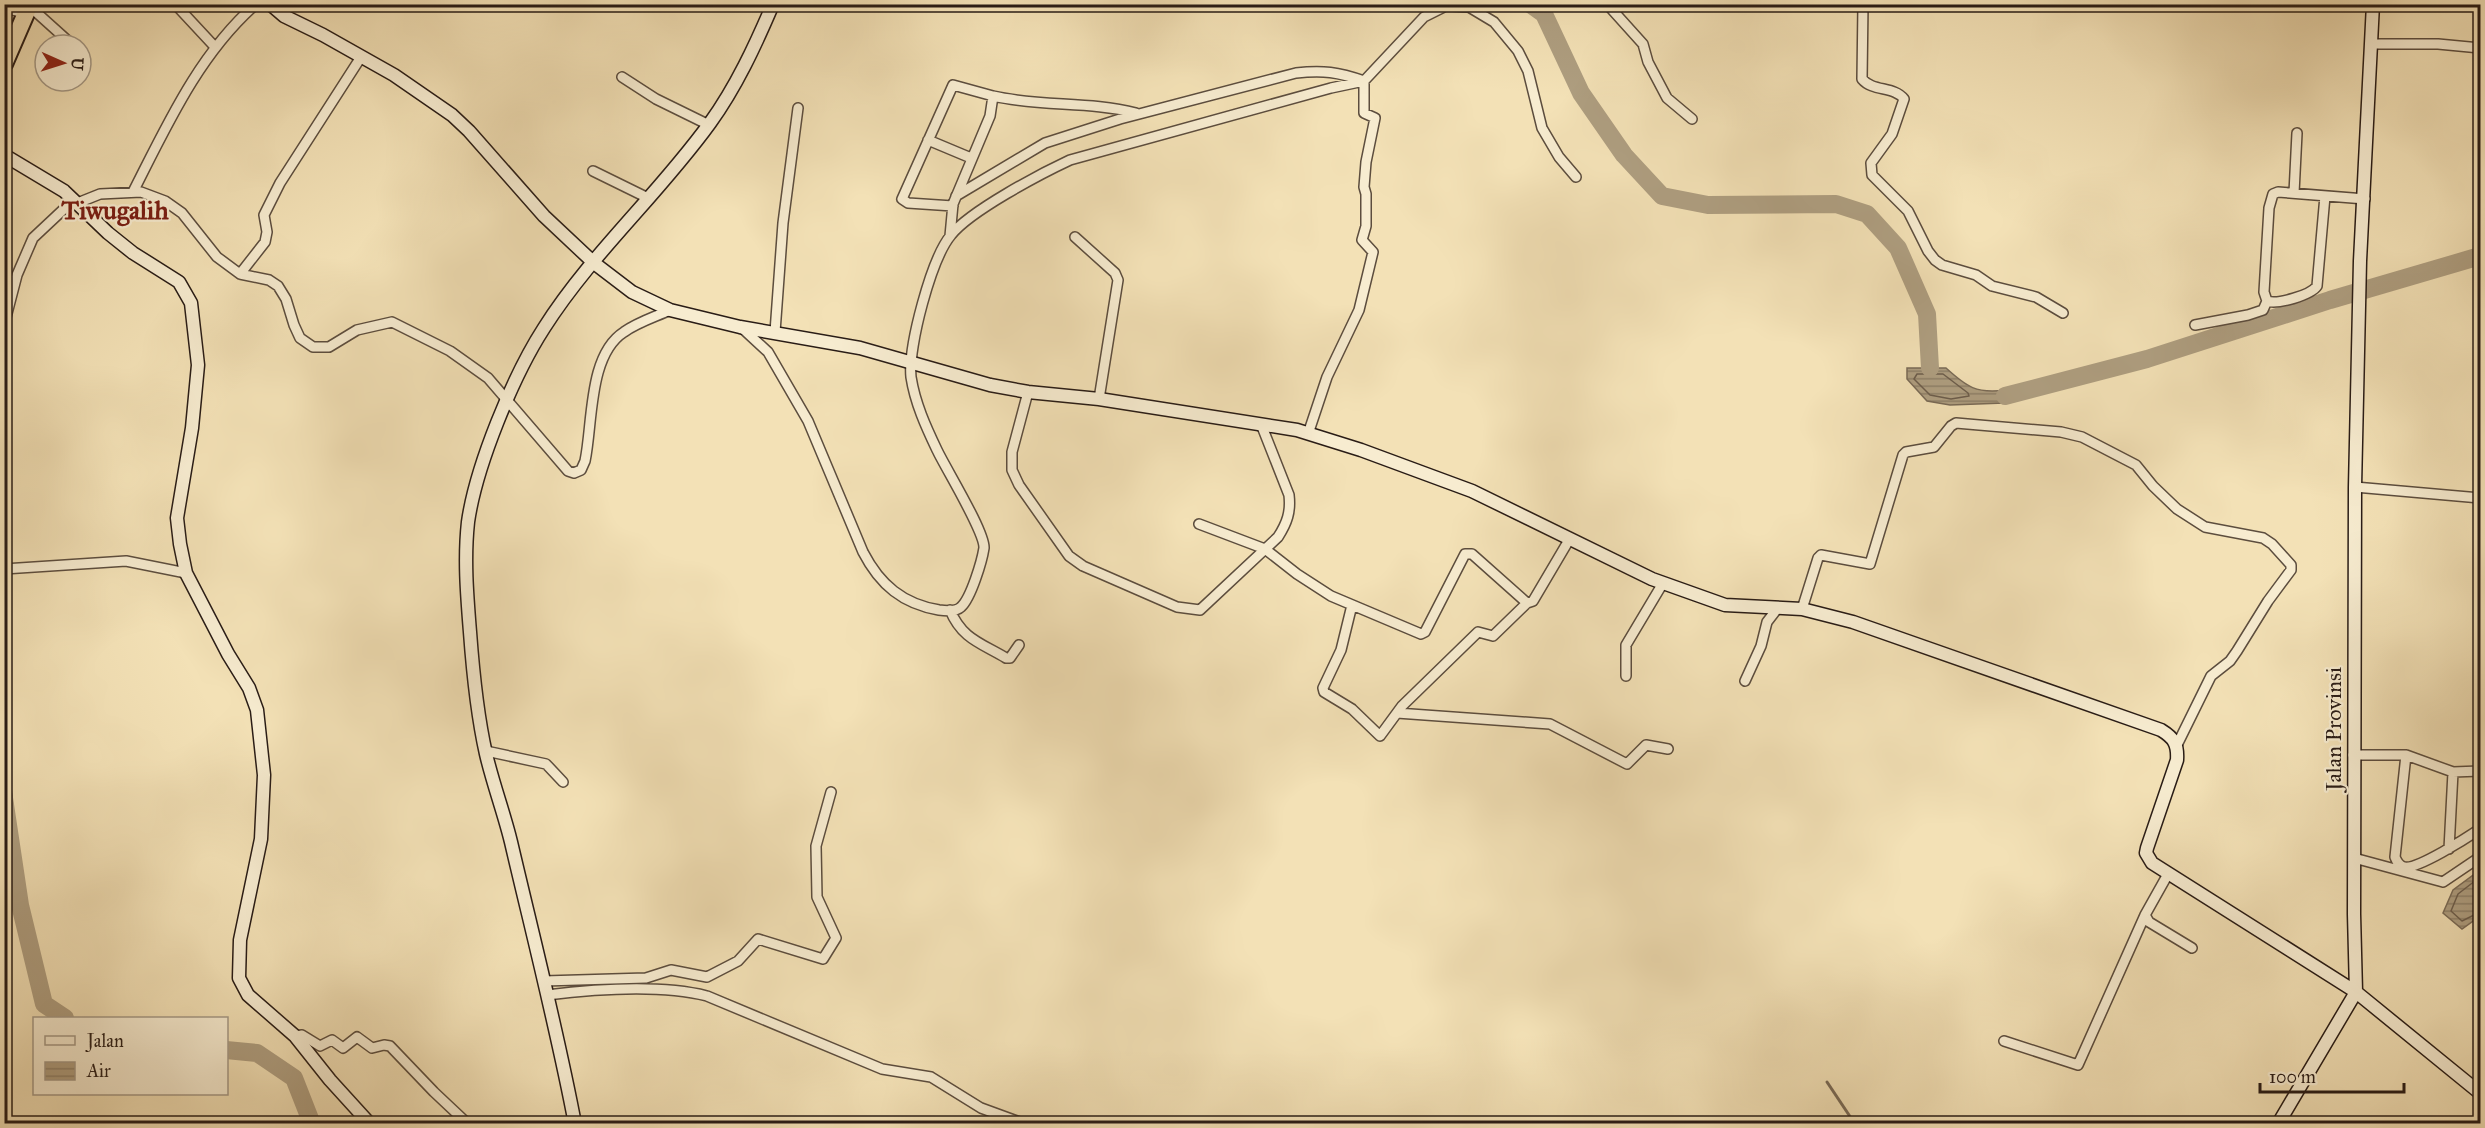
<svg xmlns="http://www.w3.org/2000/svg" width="2485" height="1128" viewBox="0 0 2485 1128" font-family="'IM FELL Great Primer',serif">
<defs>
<pattern id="water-rules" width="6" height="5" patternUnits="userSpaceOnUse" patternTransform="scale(1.5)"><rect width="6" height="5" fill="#ae9e80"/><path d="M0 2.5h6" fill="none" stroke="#8e8068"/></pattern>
</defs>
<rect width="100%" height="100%" fill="#f3e1b6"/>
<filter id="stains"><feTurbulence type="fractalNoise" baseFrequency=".00333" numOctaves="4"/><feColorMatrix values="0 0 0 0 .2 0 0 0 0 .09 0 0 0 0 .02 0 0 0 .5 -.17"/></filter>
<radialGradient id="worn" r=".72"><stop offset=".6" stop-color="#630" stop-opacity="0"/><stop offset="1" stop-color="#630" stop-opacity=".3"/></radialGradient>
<path fill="url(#water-rules)" stroke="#796a56" stroke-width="1.5" d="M1907 368H1946C1967 387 1976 394 2006 390L2004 403 1950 405 1927 401 1907 379Z
M4 709 18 865 5 872H4Z
M2480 870V916L2462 929 2443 913 2453 890Z"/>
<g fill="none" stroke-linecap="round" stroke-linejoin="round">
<path stroke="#6c5d4b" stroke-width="1.5" d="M1917 374H1943L1968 393 1969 396 1951 399 1930 395 1914 379Z
M4 789 11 860 4 865
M2480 877 2458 894 2451 911 2462 921 2480 912"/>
<path stroke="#796a56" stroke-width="3" d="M1827 1082 1855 1124"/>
<path stroke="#ae9e80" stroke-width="18" d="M1530 4 1544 14 1581 93 1624 155 1662 196 1708 205 1836 204 1867 214 1898 248 1927 314 1930 368
M2005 396 2147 359 2330 300 2480 256
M4 798 20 905 44 1004 65 1018
M226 1050 257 1053 294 1078 312 1124"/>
<defs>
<path id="street" d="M27 4 67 40
M175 4 215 47
M1607 4 1643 44 1648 62 1667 98 1692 119
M1863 4 1862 79C1873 92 1894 86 1904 99L1892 134 1871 163 1872 175 1908 211 1928 251 1935 260 1942 265 1976 275 1992 286 2036 297 2063 313
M4 8 21 12
M2370 44H2438L2480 48
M361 57 280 183 264 215 267 232 265 242 240 274 269 280 278 286 286 299 294 325 300 338 313 347H329L357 330 392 322 450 351 488 378 568 471 574 473 581 470 585 461C593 423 588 355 624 332 638 322 655 317 670 310
M622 77 656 99 709 125
M993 96C1041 107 1089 101 1136 113
M928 140 971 158
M593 171 648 198
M133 192C167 125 199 54 256 4
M2294 193 2297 133
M956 196 1045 143 1120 119 1296 73C1323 70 1338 72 1364 81V113L1375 118 1366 162 1364 187 1366 194V226L1362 240 1373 252 1359 310 1327 377 1308 434
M950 236 953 204 990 116 993 96 953 85 902 199 908 203 953 206
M1075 237 1115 273 1118 280 1099 399
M2267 301C2277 305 2311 295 2317 286L2325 196
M4 325 17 275 33 238 65 208 100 194 141 192 165 201 182 213 217 257 240 274
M2195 325 2248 315 2263 310 2267 301 2264 292 2269 208 2273 194 2278 192 2365 199
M742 328 768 352 808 421 863 552C880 585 903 604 939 610 946 611 956 612 961 607 971 598 982 561 984 548 985 532 946 469 937 450 926 427 915 403 911 377 908 347 931 259 951 235 970 211 1040 174 1070 160L1331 88 1364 81 1424 17 1446 6 1469 7 1494 22 1518 51 1528 71 1542 128 1559 157 1576 177
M775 332 783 223 798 108
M1028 392 1012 452V470L1019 485 1069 556 1083 566 1177 607 1200 610 1278 537C1287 523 1291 512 1289 495L1261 424
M2355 487 2480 498
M1199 524 1265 549 1297 574 1331 596 1421 634 1425 632 1465 554H1472L1527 603 1533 601 1569 540
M4 569 126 561 186 573
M1352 605 1341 650 1323 688 1324 692 1352 709 1380 736 1402 706 1478 632 1493 636 1527 603
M1802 609 1818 558 1821 555 1870 564 1903 455 1906 452 1934 447 1951 426 1956 423 2061 432 2082 437 2136 465 2153 486 2177 509 2205 527 2263 538 2272 544 2291 565V570L2268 601 2237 651 2230 661 2211 676 2177 745
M950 610C962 639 981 643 1006 658H1010L1019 645
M1626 676V645L1663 583
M1745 681 1761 646 1767 622 1777 609
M1397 713 1550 724 1627 764 1646 745 1668 749
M486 751 546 764 563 782
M2353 755H2406L2453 772 2480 771
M2406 755 2395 857C2397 862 2399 866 2404 867 2417 870 2468 837 2480 829
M2449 849 2453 772
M2354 858 2443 882 2480 857
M2168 874 2145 915 2149 922 2192 948
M544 981 646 978 671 970 707 977 738 961 758 939 823 959 836 938 817 897 816 846 831 792
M547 995C596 989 659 984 707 996L882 1069 931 1077 981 1108 1025 1124
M295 1036 302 1035 320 1046 332 1040 343 1048 357 1037 372 1048 384 1045 390 1046 434 1092 468 1124
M2004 1041 2078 1065 2145 915"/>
<path id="secondary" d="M270 4 284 16 323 35 394 75 452 115 469 131 544 216 594 263 632 292 670 310 740 327 860 348 990 385 1028 392 1099 399 1297 430 1361 450 1472 491 1652 579 1725 605 1802 609 1853 622 2161 730C2174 738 2178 744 2177 760L2147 848 2146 853 2152 863 2356 992 2480 1093
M4 155 64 191 108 233 133 253 179 282 191 303 198 365 192 428 177 518 180 544 186 573 228 654 249 688 257 710 264 775 261 839 240 940 239 978 248 995 295 1036 330 1080 370 1124
M575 1124C557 1029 533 936 511 842 504 813 493 784 486 754 477 714 473 673 470 632 467 595 464 559 468 522 476 466 513 376 544 328 591 254 658 195 710 123 736 87 755 46 773 4
M2278 1124 2356 992 2354 914 2355 487 2360 261 2373 4"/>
<path id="highway" d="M4 64 30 4"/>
</defs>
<use href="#street" stroke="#5c4d3e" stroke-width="12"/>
<use href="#secondary" stroke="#291c16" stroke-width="15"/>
<use href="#highway" stroke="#291c16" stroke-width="20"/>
<use href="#street" stroke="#f7ecd0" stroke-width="9"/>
<use href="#secondary" stroke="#f7ecd0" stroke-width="12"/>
<use href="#highway" stroke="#f3e1b6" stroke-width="16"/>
</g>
<g text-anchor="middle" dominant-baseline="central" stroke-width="4.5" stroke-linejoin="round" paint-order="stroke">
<g font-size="22" fill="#291c16" stroke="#f7ecd0">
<text transform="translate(2333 729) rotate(-90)">Jalan Provinsi</text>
</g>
<g font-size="26" font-weight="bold" fill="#7a1f14" stroke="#f7ecd0">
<text x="115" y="210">Tiwugalih</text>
</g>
</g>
<rect width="2485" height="1128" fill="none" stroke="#f3e1b6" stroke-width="24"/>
<rect x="6" y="6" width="2473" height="1116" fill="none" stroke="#291c16" stroke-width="3"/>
<rect x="12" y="12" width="2461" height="1104" fill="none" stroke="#291c16" stroke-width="1.5"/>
<rect x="33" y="1017" width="195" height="78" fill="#f7ecd0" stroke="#a59986" stroke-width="1.5"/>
<rect x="45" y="1036" width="30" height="9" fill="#f7ecd0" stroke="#a59986" stroke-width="1.5"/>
<text x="87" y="1047" font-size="18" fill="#291c16">Jalan</text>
<rect x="45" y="1062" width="30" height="18" fill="url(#water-rules)" stroke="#a59986" stroke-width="1.5"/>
<text x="87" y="1077" font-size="18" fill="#291c16">Air</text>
<g transform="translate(63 63) rotate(93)"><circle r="28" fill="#f7ecd0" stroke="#a59986" stroke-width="1.5"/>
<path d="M0-4.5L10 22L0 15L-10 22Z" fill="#8f2418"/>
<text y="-9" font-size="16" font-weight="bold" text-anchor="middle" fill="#291c16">U</text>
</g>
<path d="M2260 1083v9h144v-9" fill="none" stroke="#291c16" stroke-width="3"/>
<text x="2269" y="1083" font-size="18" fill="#291c16" stroke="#f7ecd0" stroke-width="4.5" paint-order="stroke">100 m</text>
<rect width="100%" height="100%" filter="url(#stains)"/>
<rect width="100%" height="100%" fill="url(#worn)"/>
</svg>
